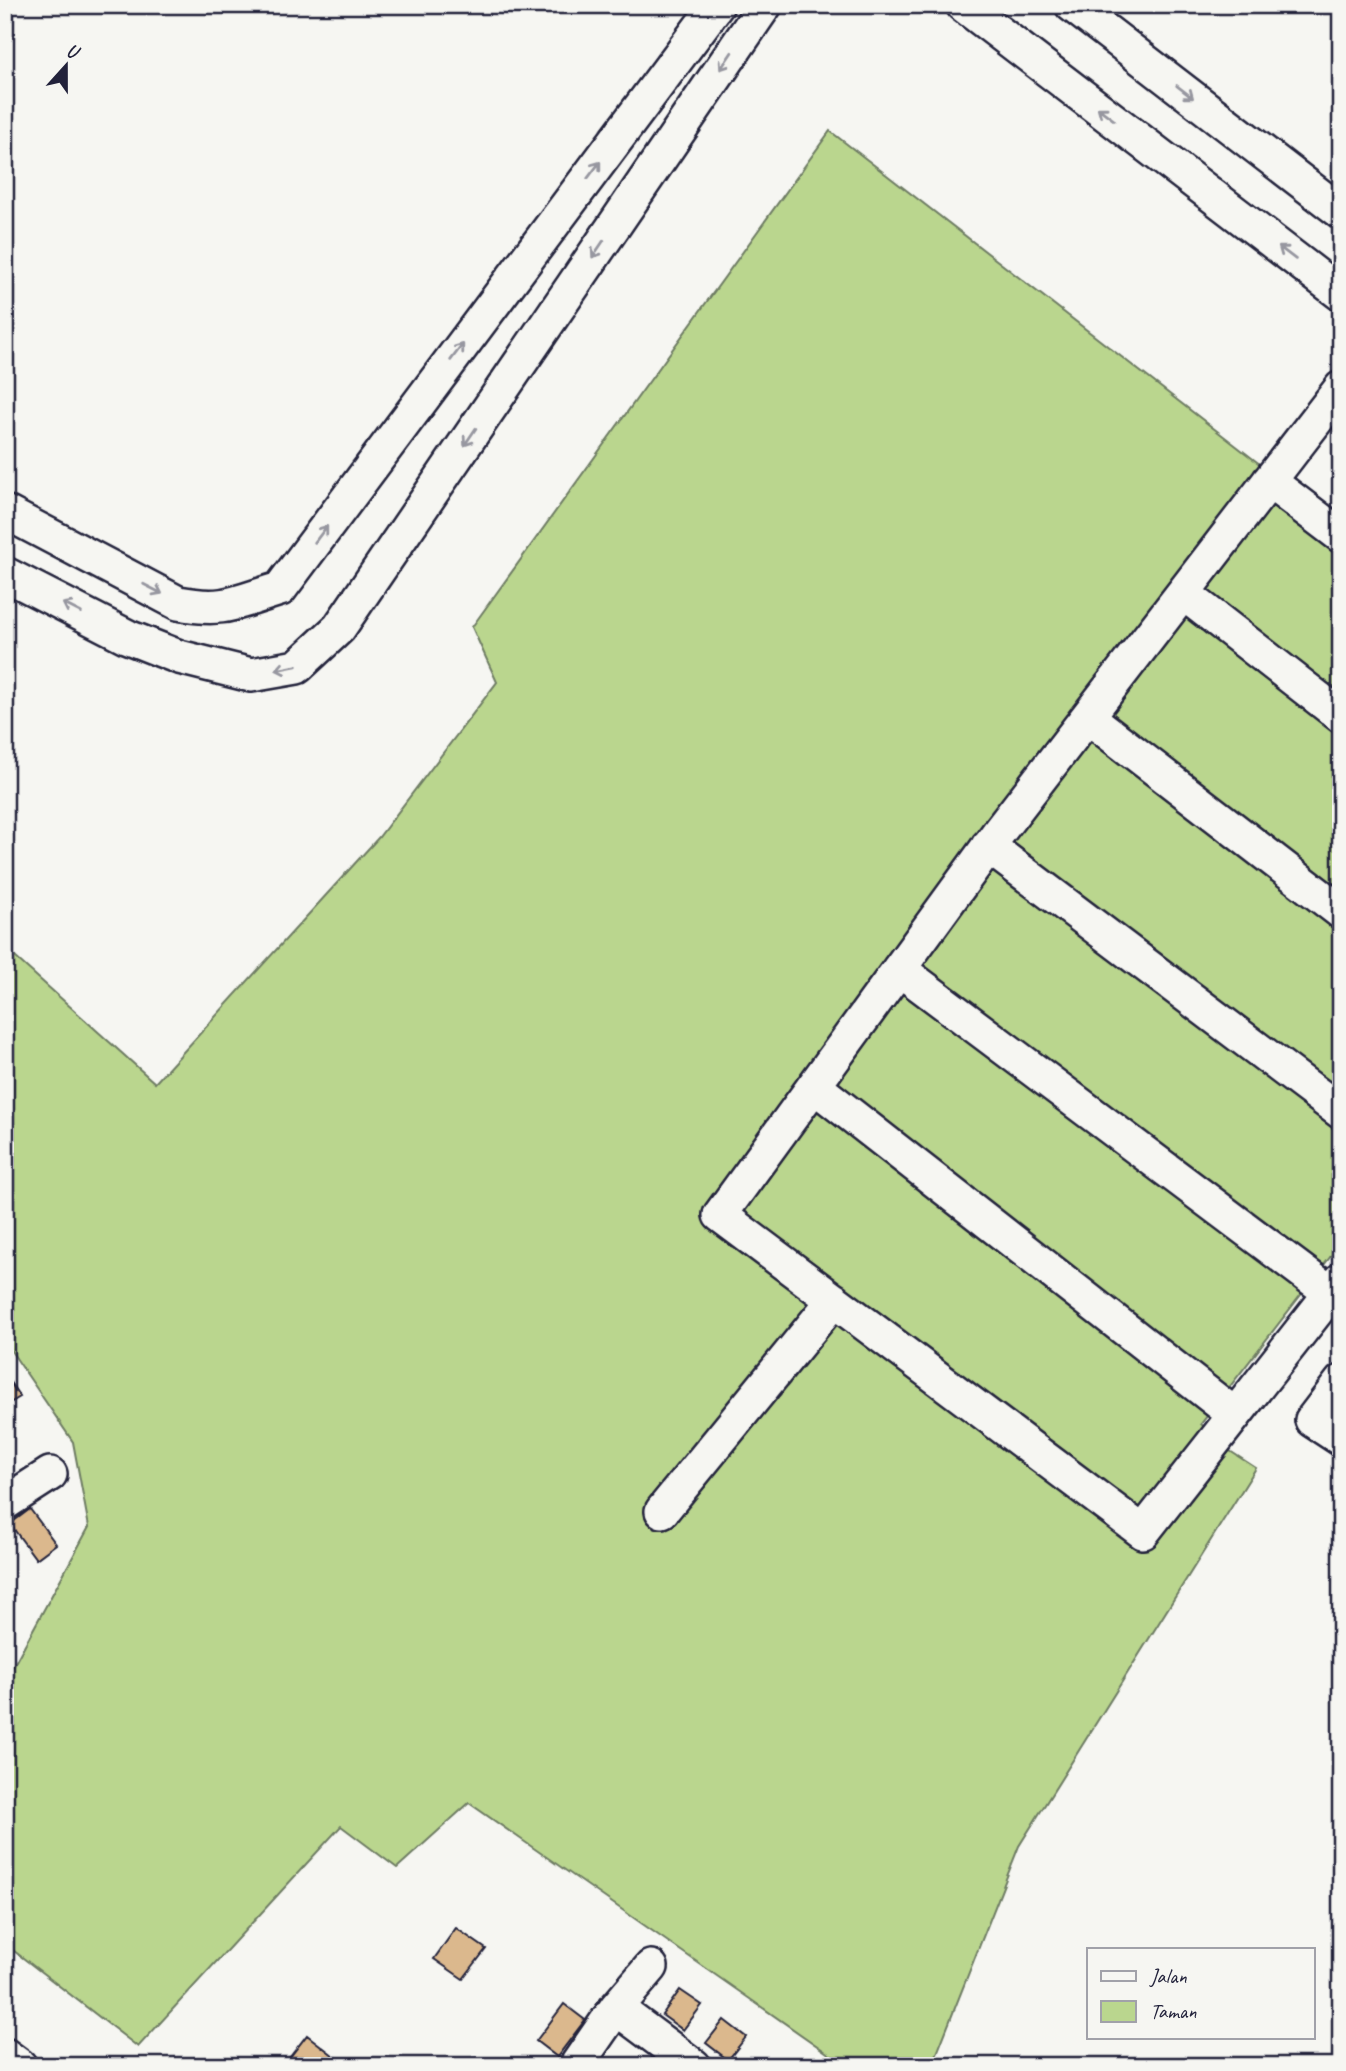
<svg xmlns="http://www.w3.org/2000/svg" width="1346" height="2071" viewBox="0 0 1346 2071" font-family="Caveat,sans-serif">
<rect width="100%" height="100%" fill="#f6f6f2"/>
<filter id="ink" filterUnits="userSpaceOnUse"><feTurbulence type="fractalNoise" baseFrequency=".0143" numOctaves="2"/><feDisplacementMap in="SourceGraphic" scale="14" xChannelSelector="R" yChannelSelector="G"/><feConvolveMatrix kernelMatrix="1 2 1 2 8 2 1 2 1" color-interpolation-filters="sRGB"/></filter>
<g filter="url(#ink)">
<path fill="#bad68e" stroke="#6e7c64" stroke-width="2" d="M830 131 1341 527V1243L1201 1424 1230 1451 1256 1468 1019 1846 932 2066H846L469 1803 397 1868 341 1826 138 2047 5 1944V1690L11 1670 89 1527 73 1442 5 1342V948L155 1083 379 837 497 682 472 627Z"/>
<path fill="#dbb88d" stroke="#22223b" stroke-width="2" d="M5 1375 20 1397 5 1406Z
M30 1509 56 1544 36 1559 10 1524Z
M456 1928 486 1949 463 1979 434 1959Z
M680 1990 702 2005 683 2030 662 2015Z
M564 2004 585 2020 557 2057 536 2041Z
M724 2020 746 2037 728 2060 706 2043Z
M307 2035 347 2066H292L287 2061Z"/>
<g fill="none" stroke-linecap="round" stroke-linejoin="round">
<defs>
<path id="minor" d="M963 5 1341 294
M1072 5 1341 212
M1341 388 1001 829 720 1215 1143 1532 1341 1280
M1269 481 1341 536
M5 512 178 603C226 612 236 602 280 589L717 5
M5 574 128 637 179 657 251 675 297 667 339 628 765 5
M1183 593 1341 716
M1088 717 1341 912
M988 846 1341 1112
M899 969 1331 1293
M814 1086 1235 1415
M1341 1382 1312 1420 1341 1439
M5 1503 50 1474
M662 1511 834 1300
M616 2008 694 2066
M5 2055 20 2066
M576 2066 616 2008 651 1967"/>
</defs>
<use href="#minor" stroke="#22223b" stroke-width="38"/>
<use href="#minor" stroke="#f6f6f2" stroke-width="33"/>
</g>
<defs><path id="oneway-shaft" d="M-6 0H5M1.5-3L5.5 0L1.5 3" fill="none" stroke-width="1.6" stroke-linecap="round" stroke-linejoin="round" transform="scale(1.75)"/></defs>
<g stroke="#9797a0">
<use href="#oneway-shaft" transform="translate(726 61) rotate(124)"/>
<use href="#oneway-shaft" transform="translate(1185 92) rotate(38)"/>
<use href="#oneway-shaft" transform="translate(1106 114) rotate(-143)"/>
<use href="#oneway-shaft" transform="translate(594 170) rotate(-53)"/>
<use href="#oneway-shaft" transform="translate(598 249) rotate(124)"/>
<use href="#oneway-shaft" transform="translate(1287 253) rotate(-143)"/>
<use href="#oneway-shaft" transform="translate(457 352) rotate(-53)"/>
<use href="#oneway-shaft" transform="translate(470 437) rotate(124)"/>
<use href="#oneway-shaft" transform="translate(321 534) rotate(-53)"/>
<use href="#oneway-shaft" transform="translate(153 589) rotate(27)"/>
<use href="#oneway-shaft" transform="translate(72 608) rotate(-153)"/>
<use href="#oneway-shaft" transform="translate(286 668) rotate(169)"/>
</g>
</g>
<rect width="1346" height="2071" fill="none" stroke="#f6f6f2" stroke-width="28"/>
<rect x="14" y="14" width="1318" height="2043" fill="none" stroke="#22223b" stroke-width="2.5" filter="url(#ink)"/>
<rect x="1087" y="1948" width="228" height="91" fill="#f6f6f2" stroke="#a1a1a9" stroke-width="2"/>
<rect x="1101" y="1971" width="35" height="10" fill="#f6f6f2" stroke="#a1a1a9" stroke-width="2"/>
<text x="1150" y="1983" font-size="21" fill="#22223b">Jalan</text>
<rect x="1101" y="2001" width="35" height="21" fill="#bad68e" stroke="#a1a1a9" stroke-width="2"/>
<text x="1150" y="2018" font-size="21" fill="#22223b">Taman</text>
<g transform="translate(66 66) rotate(21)" stroke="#f6f6f2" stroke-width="5" paint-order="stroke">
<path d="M0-5L12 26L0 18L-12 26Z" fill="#22223b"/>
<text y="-10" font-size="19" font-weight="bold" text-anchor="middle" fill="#22223b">U</text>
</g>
</svg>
